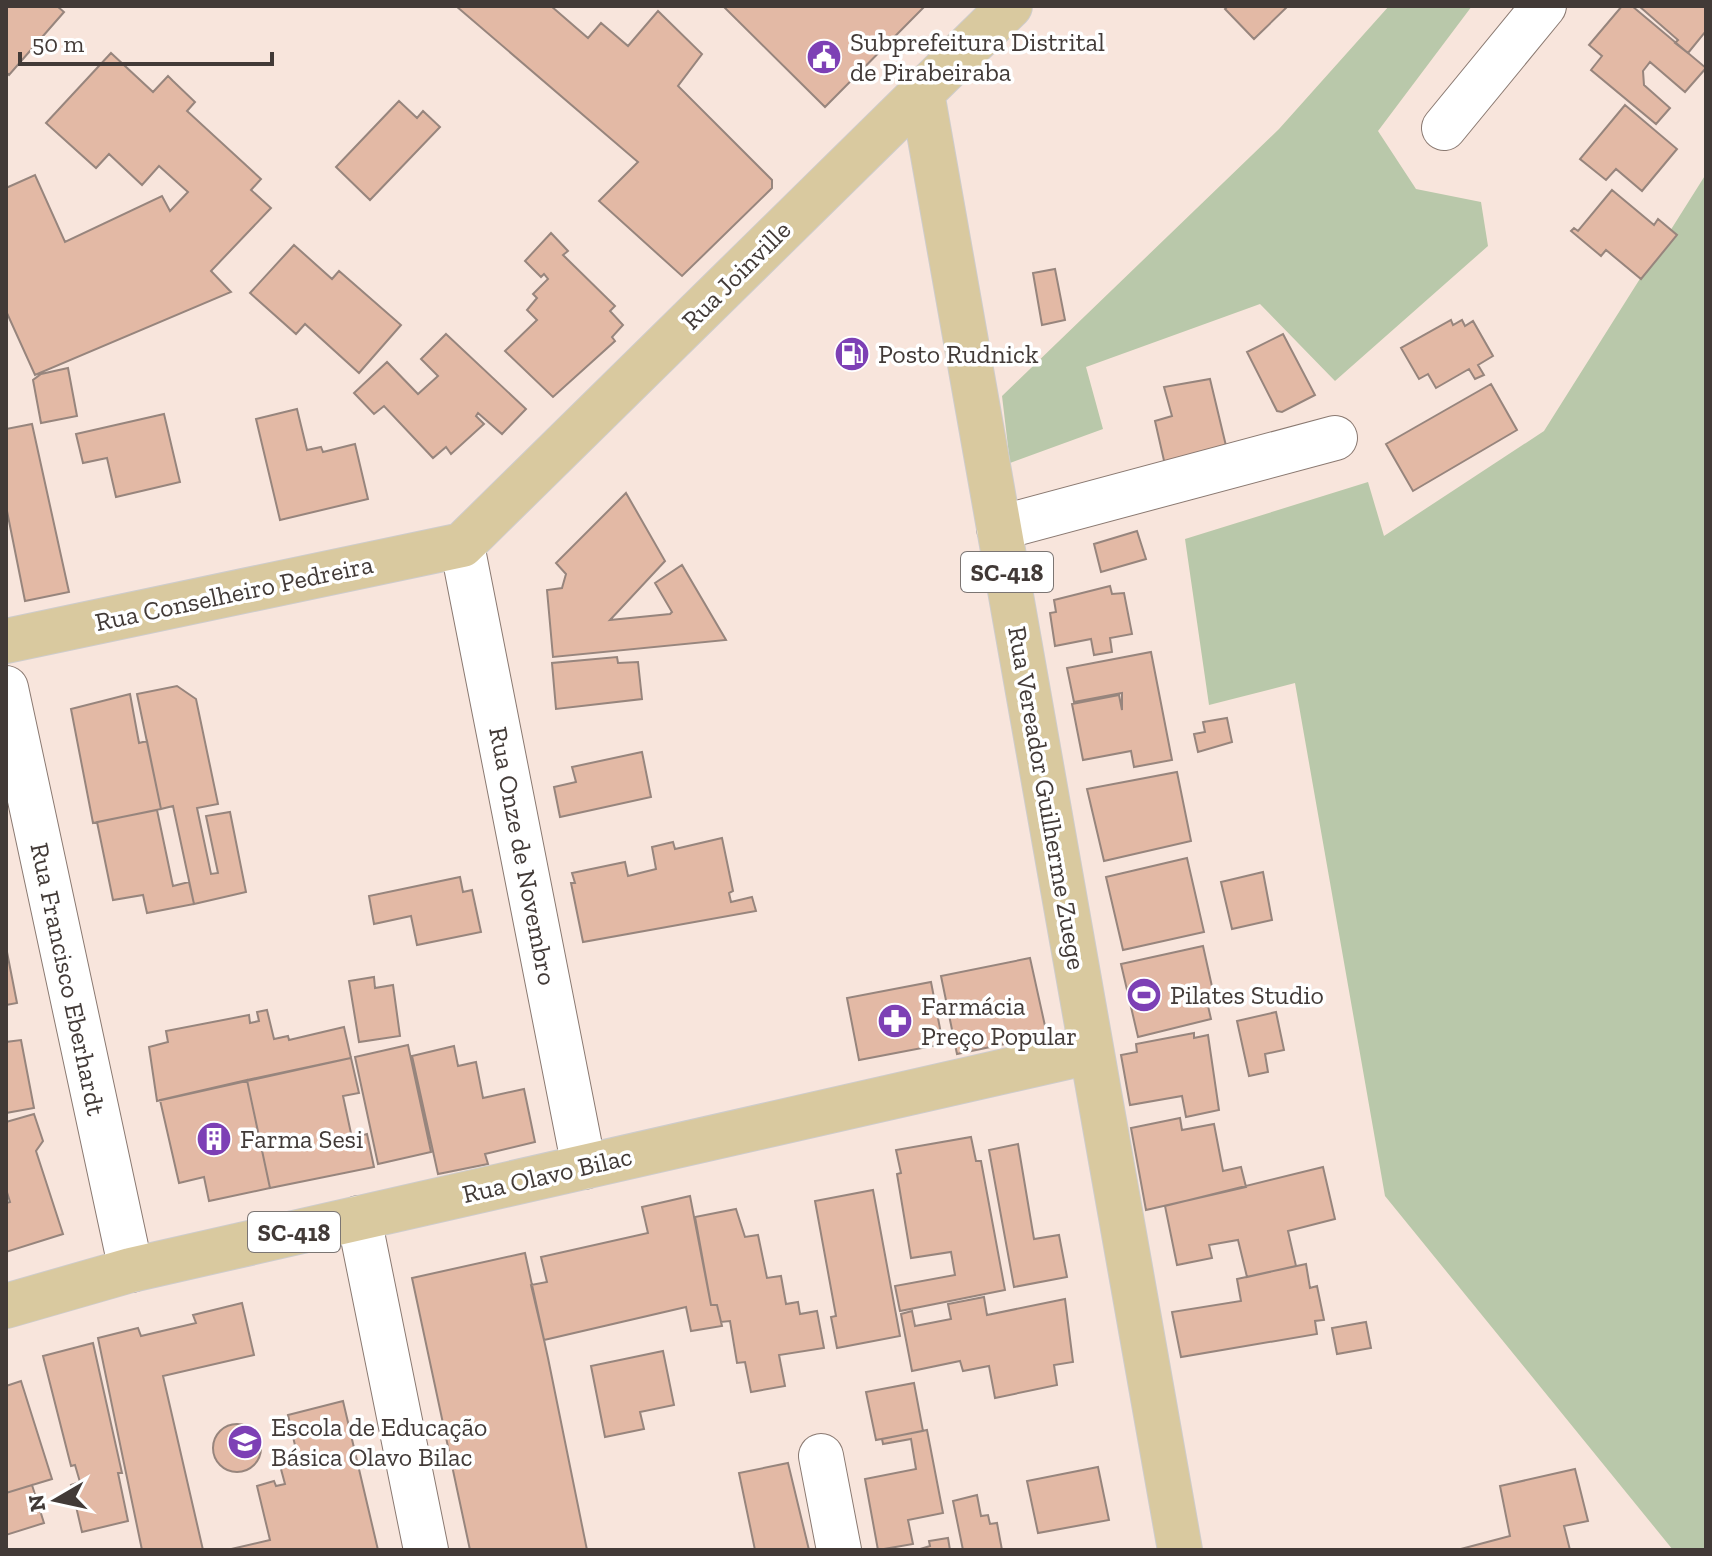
<svg xmlns="http://www.w3.org/2000/svg" width="1712" height="1556" viewBox="0 0 1712 1556" font-family="'Zilla Slab',serif">
<rect width="100%" height="100%" fill="#f8e5dc"/>
<path fill="#b9c8aa" d="M1389 6H1472L1378 131 1416 189 1481 202 1488 246 1335 381 1260 304 1086 367 1103 429 1010 463 1002 396 1279 129Z
M1706 174V1550H1673L1385 1196 1295 683 1209 705 1185 539 1368 482 1384 536 1544 431Z"/>
<path fill="#e3b9a5" stroke="#97857d" stroke-width="2" d="M6 6H57L64 12 9 75 6 72Z
M456 6H551L588 38 601 23 628 46 658 11 702 54 678 86 772 180V188L682 276 599 201 638 162Z
M723 6H925L825 107Z
M1228 6H1288L1254 39 1225 9Z
M1622 6H1632L1706 68 1685 92 1650 62 1643 71 1644 85 1670 108 1656 124 1591 70 1602 56 1589 45Z
M1639 6H1706V31L1688 53 1675 43 1678 40Z
M111 53 153 92 168 76 173 81 195 102 187 111 261 179 251 190 271 208 211 271 231 292 35 375 6 311V188L35 175 65 242 162 196 170 211 188 192 159 166 142 185 109 154 96 168 46 123Z
M399 101 417 118 423 111 440 127 370 200 336 167Z
M1625 105 1677 149 1642 191 1616 169 1606 180 1580 159Z
M1612 190 1654 225 1658 219 1677 235 1641 279 1606 250 1601 256 1571 231 1574 228 1578 231Z
M551 233 568 251 563 255 615 306 610 311 623 325 612 337 615 341 553 397 505 351 537 320 527 310 537 298 533 294 548 279 544 274 541 277 525 261Z
M294 245 332 279 339 271 401 325 359 373 305 324 296 334 250 293Z
M1055 269 1065 320 1042 325 1033 273Z
M1451 320 1453 325 1462 320 1465 326 1473 321 1493 356 1478 365 1484 375 1475 379 1469 369 1436 388 1428 374 1419 379 1401 348Z
M446 334 526 409 502 434 478 413 476 416 484 424 451 454 446 447 433 458 384 406 374 414 354 393 387 362 418 394 438 376 421 359Z
M1283 334 1315 395 1282 412 1277 411 1247 352Z
M68 368 77 416 41 423 33 380 41 374Z
M1210 379 1227 450 1165 465 1155 421 1172 416 1164 387Z
M1491 384 1517 430 1413 491 1386 444Z
M297 409 307 450 321 447 323 452 355 444 368 499 280 520 256 419Z
M164 414 180 482 116 497 107 458 83 463 76 434Z
M32 424 69 592 25 601 6 506V429Z
M626 493 665 561 610 620 670 614 672 612 655 583 682 565 726 640 553 657 547 590 562 588 566 574 556 563Z
M1137 531 1146 559 1101 572 1094 544Z
M1110 586 1112 594 1124 593 1132 634 1110 638 1112 652 1094 655 1091 639 1055 646 1050 613 1056 612 1054 600Z
M1151 652 1172 760 1134 767 1131 751 1083 760 1072 704 1119 695 1122 710V693L1074 702 1067 668Z
M617 657 618 663 638 662 642 699 556 709 552 663Z
M177 686 196 699 218 804 197 808 211 874 218 873 206 816 230 812 246 892 194 904 173 806 161 809 137 694Z
M130 694 139 743 147 741 161 809 93 823 71 709Z
M1227 718 1232 742 1198 752 1194 734 1205 732 1203 722Z
M642 752 651 797 560 817 554 787 576 782 572 767Z
M1177 772 1191 841 1104 861 1087 789Z
M157 810 173 886 189 882 194 904 147 913 143 895 113 900 97 822Z
M722 838 733 891 729 893 731 902 752 897 756 911 583 942 571 883H575L572 873 625 862 628 876 656 869 652 847 673 842 675 849Z
M1187 858 1204 932 1123 950 1106 877Z
M1263 872 1272 920 1232 929 1221 882Z
M460 877 463 892 472 890 481 932 417 945 411 916 374 924 369 896Z
M1203 946 1213 991 1205 993 1211 1019 1138 1037 1121 964Z
M6 947 17 1003 6 1005Z
M1030 958 1047 1035 957 1054 941 976Z
M374 977 375 988 393 985 400 1036 359 1042 349 981Z
M931 982 943 1044 859 1060 847 998Z
M267 1010 274 1039 288 1036 289 1040 344 1027 351 1058 157 1101 149 1047 168 1042 166 1031 249 1015 250 1023 259 1021 257 1012Z
M1276 1012 1284 1050 1265 1054 1268 1072 1249 1076 1237 1021Z
M1194 1033V1038L1208 1035 1219 1110 1186 1117 1182 1096 1130 1105 1121 1055 1137 1052 1136 1044Z
M21 1040 34 1108 6 1113V1042Z
M408 1045 431 1152 378 1164 355 1057Z
M454 1046 458 1066 476 1062 483 1098 524 1089 535 1142 485 1154 488 1164 438 1174 412 1056Z
M351 1058 359 1093 343 1096 352 1138 367 1134 374 1167 270 1188 247 1080Z
M247 1080 270 1188 209 1201 204 1177 179 1183 160 1100Z
M34 1114 43 1141 36 1151 63 1234 6 1252V1203L10 1202 6 1189V1122Z
M1180 1118 1182 1130 1214 1124 1223 1171 1241 1167 1246 1187 1146 1210 1131 1128Z
M971 1137 976 1161H981L1005 1290 900 1311 895 1286 955 1275 951 1252 911 1258 897 1174 901 1173 896 1150Z
M1018 1144 1034 1239 1059 1235 1067 1277 1014 1287 989 1150Z
M1323 1167 1335 1219 1288 1231 1296 1266 1247 1277 1238 1240 1209 1245 1212 1258 1177 1265 1165 1206Z
M873 1190 900 1336 837 1348 831 1317 836 1316 815 1201Z
M690 1196 711 1305H717L722 1326 691 1331 686 1307 544 1340 531 1285 547 1282 541 1257 648 1233 642 1207Z
M736 1209 745 1237 758 1235 767 1278 781 1276 786 1304 798 1302 800 1314 817 1311 824 1348 779 1355 785 1386 751 1392 745 1362 737 1363 730 1321 721 1322 717 1305H711L695 1217Z
M525 1253 548 1358 587 1550H470L412 1278Z
M1306 1264 1310 1288 1317 1286 1324 1320 1315 1321 1317 1334 1181 1357 1172 1312 1241 1301 1237 1279Z
M984 1297 987 1315 1065 1299 1073 1362 1054 1365 1057 1385 995 1398 989 1366 963 1371 960 1361 912 1371 901 1314 912 1311 915 1326 951 1319 948 1304Z
M242 1303 254 1355 163 1376 203 1550H142L98 1338 138 1328 141 1336 196 1323 193 1315Z
M1366 1322 1371 1348 1337 1354 1332 1328Z
M93 1343 122 1473H118L128 1521 82 1532 71 1485 80 1482 75 1465 71 1466 43 1356Z
M663 1351 674 1405 640 1412 644 1429 605 1437 591 1366Z
M21 1381 52 1479 6 1493V1386Z
M914 1383 923 1431 876 1440 866 1392Z
M343 1401 378 1550H227L270 1540 257 1486 274 1481 276 1486 285 1484 278 1458 297 1454 288 1415Z
M213 1448a24 24 0 1 1 48 0a24 24 0 1 1-48 0Z
M927 1430 943 1513 908 1520 913 1544 878 1550 865 1479 916 1469 911 1439 883 1444 882 1439Z
M788 1463 809 1550H755L739 1473Z
M1098 1467 1109 1520 1038 1533 1027 1481Z
M1575 1469 1588 1521 1564 1526 1570 1550H1457L1510 1536 1500 1486Z
M32 1485 44 1523 6 1535V1493Z
M977 1495 981 1516 988 1515 990 1524 997 1523 1002 1550H963L953 1501Z
M948 1538 950 1550H917L930 1546 929 1541Z"/>
<g fill="none" stroke-linecap="round" stroke-linejoin="round">
<defs>
<path id="minor" d="M1444 128 1544 6
M999 528 1335 438
M462 545 584 1167
M6 688 131 1270
M359 1218 426 1550
M821 1456 839 1550"/>
<path id="major" d="M922 93 1180 1550
M6 641 462 545 1010 6
M6 1306 131 1270 1089 1052"/>
</defs>
<use href="#minor" stroke="#8a7971" stroke-width="46"/>
<use href="#major" stroke="#cecccb" stroke-width="46"/>
<use href="#minor" stroke="#fff" stroke-width="44"/>
<use href="#major" stroke="#d9c99f" stroke-width="44"/>
</g>
<defs>
<symbol id="civic-disc" viewBox="-11 -11 22 22"><circle r="9.5" fill="#7d40b5" stroke="#fff"/><path d="M-.6-6.5H3V-4.5H.6V-3L4-1V1h2V6H-6V1h2V-1L-.6-3ZM-1.2 2.5V6h2.4V2.5Z" fill="#fff"/></symbol>
<symbol id="fuel-disc" viewBox="-11 -11 22 22"><circle r="9.5" fill="#7d40b5" stroke="#fff"/><path d="M-5.5-6h7V0h2V4h1.3V-2.5L3-4.5l.8-.8L6-3V5H2.5V1h-1V6h-7ZM-4.2-4.7v3.2H.2V-4.7Z" fill="#fff"/></symbol>
<symbol id="stadium-disc" viewBox="-11 -11 22 22"><circle r="9.5" fill="#7d40b5" stroke="#fff"/><path d="M0-5a6.5 5 0 1 0 0 10a6.5 5 0 1 0 0-10ZM-3.5-1.8h7v3.6h-7Z" fill="#fff"/></symbol>
<symbol id="pharmacy-disc" viewBox="-11 -11 22 22"><circle r="9.5" fill="#7d40b5" stroke="#fff"/><path d="M-2-6h4v4h4v4h-4v4h-4v-4h-4v-4h4Z" fill="#fff"/></symbol>
<symbol id="building-disc" viewBox="-11 -11 22 22"><circle r="9.5" fill="#7d40b5" stroke="#fff"/><path d="M-4-6H4V6H1V3H-1V6H-4ZM-2.5-4.3h1.7v1.8h-1.7ZM.8-4.3h1.7v1.8H.8ZM-2.5-1h1.7V.8h-1.7ZM.8-1h1.7V.8H.8Z" fill="#fff"/></symbol>
<symbol id="school-disc" viewBox="-11 -11 22 22"><circle r="9.5" fill="#7d40b5" stroke="#fff"/><path d="M0-5L7-2L0 1L-7-2ZM-4 1L0 2.5L4 1V4Q0 6-4 4Z" fill="#fff"/></symbol>
</defs>
<g fill-rule="evenodd">
<use href="#civic-disc" x="804" y="37" width="40" height="40"/>
<use href="#fuel-disc" x="832" y="334" width="40" height="40"/>
<use href="#stadium-disc" x="1124" y="975" width="40" height="40"/>
<use href="#pharmacy-disc" x="875" y="1001" width="40" height="40"/>
<use href="#building-disc" x="194" y="1119" width="40" height="40"/>
<use href="#school-disc" x="225" y="1422" width="40" height="40"/>
</g>
<g text-anchor="middle" dominant-baseline="central" stroke-width="7" stroke-linejoin="round" paint-order="stroke">
<g fill="#fff" stroke="#7b7573" stroke-width="2">
<rect x="961" y="552" width="92" height="40" rx="6"/>
<rect x="248" y="1212" width="92" height="40" rx="6"/>
</g>
<g font-size="24" font-weight="bold" fill="#423a37">
<text x="1007" y="572">SC-418</text>
<text x="294" y="1232">SC-418</text>
</g>
<g font-size="26" fill="#423a37" stroke="#fff" text-anchor="start">
<text x="850" y="42">Subprefeitura Distrital<tspan x="850" dy="30">de Pirabeiraba</tspan></text>
<text x="878" y="354">Posto Rudnick</text>
<text x="1170" y="995">Pilates Studio</text>
<text x="921" y="1006">Farmácia<tspan x="921" dy="30">Preço Popular</tspan></text>
<text x="240" y="1139">Farma Sesi</text>
<text x="271" y="1427">Escola de Educação<tspan x="271" dy="30">Básica Olavo Bilac</tspan></text>
</g>
<g font-size="26" fill="#423a37" stroke="#fff">
<text transform="translate(736 275) rotate(-45)">Rua Joinville</text>
<text transform="translate(234 593) rotate(-12)">Rua Conselheiro Pedreira</text>
<text transform="translate(1047 798) rotate(80)">Rua Vereador Guilherme Zuege</text>
<text transform="translate(523 856) rotate(79)">Rua Onze de Novembro</text>
<text transform="translate(68 979) rotate(78)">Rua Francisco Eberhardt</text>
<text transform="translate(547 1175) rotate(-13)">Rua Olavo Bilac</text>
</g>
</g>
<rect width="1712" height="1556" fill="none" stroke="#423a37" stroke-width="16"/>
<g transform="translate(56 1500) rotate(261)" stroke="#ffffff" stroke-width="6" paint-order="stroke">
<path d="M0-6L14 30L0 20L-14 30Z" fill="#423a37"/>
<text y="-12" font-size="22" font-weight="bold" text-anchor="middle" fill="#423a37">N</text>
</g>
<path d="M20 52v12h252v-12" fill="none" stroke="#423a37" stroke-width="4"/>
<text x="32" y="52" font-size="24" fill="#423a37" stroke="#ffffff" stroke-width="6" paint-order="stroke">50 m</text>
</svg>
